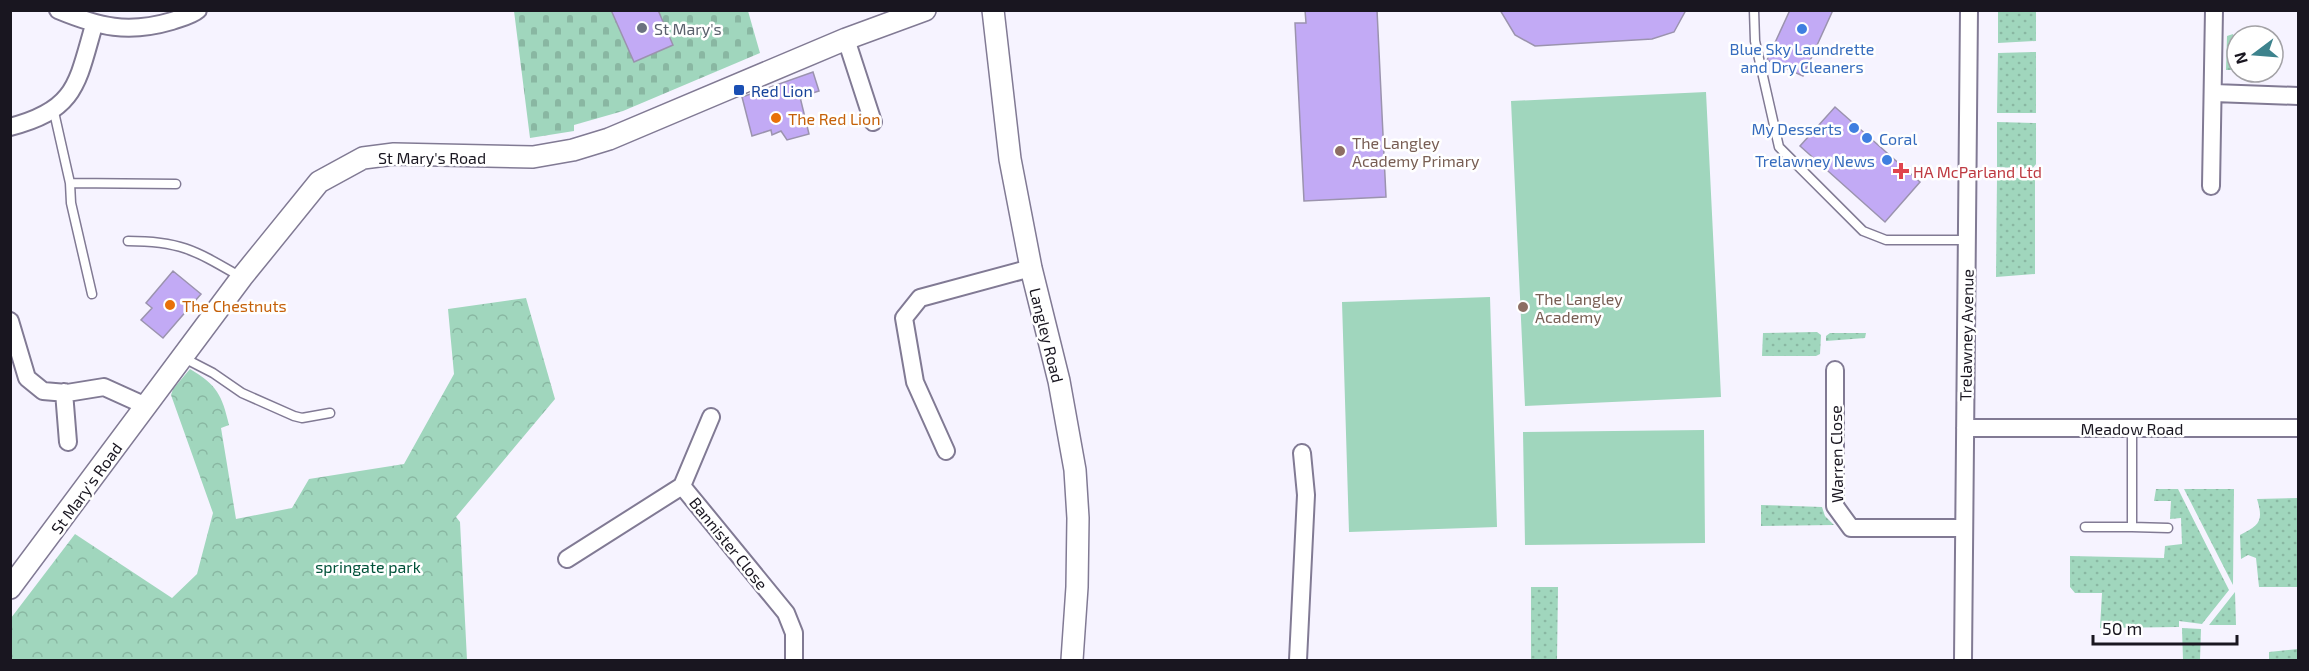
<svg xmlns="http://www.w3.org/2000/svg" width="2309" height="671" viewBox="0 0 2309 671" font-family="'Exo 2',sans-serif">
<defs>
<pattern id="grass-dots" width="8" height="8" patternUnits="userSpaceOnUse" patternTransform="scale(1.5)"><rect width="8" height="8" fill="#a0d6bd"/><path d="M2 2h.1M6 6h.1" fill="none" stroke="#89b7a2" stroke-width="1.8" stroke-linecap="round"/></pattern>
<pattern id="cemetery-stones" width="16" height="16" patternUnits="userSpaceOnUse" patternTransform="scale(1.5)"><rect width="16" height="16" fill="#a0d6bd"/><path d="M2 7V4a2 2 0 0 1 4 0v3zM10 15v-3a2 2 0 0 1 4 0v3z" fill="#89b7a2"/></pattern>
<pattern id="park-crowns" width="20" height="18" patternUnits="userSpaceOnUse" patternTransform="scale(1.5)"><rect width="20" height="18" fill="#a0d6bd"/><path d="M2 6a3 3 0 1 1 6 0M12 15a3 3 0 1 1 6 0" fill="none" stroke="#89b7a2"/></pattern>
</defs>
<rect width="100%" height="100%" fill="#f6f3ff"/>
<path fill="url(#grass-dots)" d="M1998 11H2036V41L1998 43Z
M2233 34 2234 70H2226L2227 36Z
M2036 52V113H1997L1998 53Z
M1997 122 2036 123V164L2032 169 1997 167Z
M1997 178H2035V274L1996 277Z
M1817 332 1821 335 1820 354 1816 356H1762L1763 333Z
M1830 333H1866L1865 338 1826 341V336Z
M2156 489H2178L2229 590 2202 624 2179 621V627L2100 628 2102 593H2075L2070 587V556L2164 558 2165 546 2182 544 2181 518 2170 519 2171 501H2154Z
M2184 489H2234L2233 585Z
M2298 498V587H2259L2256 558 2248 555 2241 559 2240 535C2259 525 2264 522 2257 499Z
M1761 505 1822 507 1825 516 1834 525 1761 526Z
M1531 587H1558L1557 660H1531Z
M2235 592 2236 625H2209Z
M2182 628 2201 629 2200 660H2183Z
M2298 649V660H2269V652Z"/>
<path fill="url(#cemetery-stones)" d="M514 11H748L760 53 623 111 574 125V131L530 138Z"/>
<path fill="url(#park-crowns)" d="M526 298 555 399 456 517 460 522 467 660H11V618L75 534 172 598 197 574 213 513 171 395 173 389 190 369C217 385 222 395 229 425L221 428 236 519 292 508 309 479 404 464 454 374 448 309Z"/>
<path fill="#a0d6bd" d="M1706 92 1721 397 1525 406 1511 101Z
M1490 297 1497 527 1349 532 1342 302Z
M1704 430 1705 543 1525 545 1523 432Z"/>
<path fill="#c2aaf5" stroke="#9b93ae" stroke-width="1.5" d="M611 10H658L673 45 634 62Z
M1305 10H1377L1386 197 1304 201 1295 23H1306Z
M1500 10H1686L1674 32 1652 39 1535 46 1515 35Z
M1790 10H1833L1803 76 1767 60Z
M813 72 819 91 800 97 809 134 787 140 781 131 772 135 771 130 752 136 742 97Z
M1835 107 1920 182 1885 222 1800 146Z
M173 271 201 294 163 338 141 320 152 308 146 303Z"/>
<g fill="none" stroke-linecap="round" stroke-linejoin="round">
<defs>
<path id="service" d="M1754 10 1755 41 1779 147 1863 231 1886 240H1967
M54 112 70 183 176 184
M70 183 71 203 92 294
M128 241C181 241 196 251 241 277
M182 357 213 373 242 393 294 416 302 418 330 413
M2085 527H2132V428
M2132 527 2168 528"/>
<path id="minor" d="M58 10C99 27 128 34 172 21 180 18 191 16 198 10
M846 39 873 122
M2214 93 2298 96
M10 127C76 110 77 84 94 25
M2211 186 2214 10
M10 321 27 378 43 391 67 393 104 387 146 406
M1835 370V506L1851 528H1964
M64 392 68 442
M1965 428H2298
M946 451 915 382 904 318 920 298 1031 268
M682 486 711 417
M567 559 682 486 786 613 794 633V660
M1298 660 1306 495 1302 453
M1963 660 1969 10"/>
<path id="tertiary" d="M993 10 1010 159 1031 268 1059 381 1075 470 1078 518 1077 587 1072 660
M10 588 242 277 319 182 363 158 394 154 533 157 573 150 609 139 846 39 925 10"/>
</defs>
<use href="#service" stroke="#817a94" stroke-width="11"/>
<use href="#minor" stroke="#817a94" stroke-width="20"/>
<use href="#tertiary" stroke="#817a94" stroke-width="24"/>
<use href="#service" stroke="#fff" stroke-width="8"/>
<use href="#minor" stroke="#fff" stroke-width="16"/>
<use href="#tertiary" stroke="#fff" stroke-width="21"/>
</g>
<circle fill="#6b7280" stroke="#fff" stroke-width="2" cx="642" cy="28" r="6"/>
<g fill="#3f7fe0" stroke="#fff" stroke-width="2">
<circle cx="1802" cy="29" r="6"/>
<circle cx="1854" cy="128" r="6"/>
<circle cx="1867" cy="138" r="6"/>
<circle cx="1887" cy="160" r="6"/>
</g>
<rect fill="#1a4fb4" stroke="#fff" stroke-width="2" x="733" y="84" width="12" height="12" rx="3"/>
<g fill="#e8710a" stroke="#fff" stroke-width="2">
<circle cx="776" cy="118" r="6"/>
<circle cx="170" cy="305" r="6"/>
</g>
<g fill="#8d6e63" stroke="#fff" stroke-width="2">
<circle cx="1340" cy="151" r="6"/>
<circle cx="1523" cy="307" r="6"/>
</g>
<path fill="#e0444e" stroke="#fff" stroke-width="2" d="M1898 162h6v6h6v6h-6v6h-6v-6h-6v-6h6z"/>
<g text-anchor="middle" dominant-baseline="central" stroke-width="5" stroke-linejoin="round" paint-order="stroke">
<g font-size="16" fill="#5b616d" stroke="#fff" text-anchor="start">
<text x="654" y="28">St Mary's</text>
</g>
<g font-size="16" fill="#366cbe" stroke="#fff" text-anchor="end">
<text x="1802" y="48" text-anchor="middle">Blue Sky Laundrette<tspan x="1802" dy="18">and Dry Cleaners</tspan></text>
<text x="1842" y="128">My Desserts</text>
<text x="1879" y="138" text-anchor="start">Coral</text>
<text x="1875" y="160">Trelawney News</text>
</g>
<g font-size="16" fill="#164399" stroke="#fff" text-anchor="start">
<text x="751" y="90">Red Lion</text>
</g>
<g font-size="16" fill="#c56008" stroke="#fff" text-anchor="start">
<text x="788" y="118">The Red Lion</text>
<text x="182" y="305">The Chestnuts</text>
</g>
<g font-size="16" fill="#785e54" stroke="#fff" text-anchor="start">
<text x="1352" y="142">The Langley<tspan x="1352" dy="18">Academy Primary</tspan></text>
<text x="1535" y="298">The Langley<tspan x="1535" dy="18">Academy</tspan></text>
</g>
<g font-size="16" fill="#191620" stroke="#fff">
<text x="432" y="157">St Mary's Road</text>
<text transform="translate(1047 335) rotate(76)">Langley Road</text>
<text transform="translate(1966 335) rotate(-89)">Trelawney Avenue</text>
<text x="2132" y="428">Meadow Road</text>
<text transform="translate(1836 454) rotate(-91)">Warren Close</text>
<text transform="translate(86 488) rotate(-54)">St Mary's Road</text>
<text transform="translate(729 543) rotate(51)">Bannister Close</text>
</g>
<g font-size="16" fill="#be3a42" stroke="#fff" text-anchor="start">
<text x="1913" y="171">HA McParland Ltd</text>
</g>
<g font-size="16" fill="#005239" stroke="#fff">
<text x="368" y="566">springate park</text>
</g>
</g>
<rect width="2309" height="671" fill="none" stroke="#191620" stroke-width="24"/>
<g transform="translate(2255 54) rotate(254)"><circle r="28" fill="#ffffff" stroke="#a3a2a6" stroke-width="1.5"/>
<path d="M0-4.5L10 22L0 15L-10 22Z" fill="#3d838d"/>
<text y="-9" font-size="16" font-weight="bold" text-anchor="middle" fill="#191620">N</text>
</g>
<path d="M2093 635v9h144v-9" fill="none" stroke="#191620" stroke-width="3"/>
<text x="2102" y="635" font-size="18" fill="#191620" stroke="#ffffff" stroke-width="4.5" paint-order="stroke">50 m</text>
</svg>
